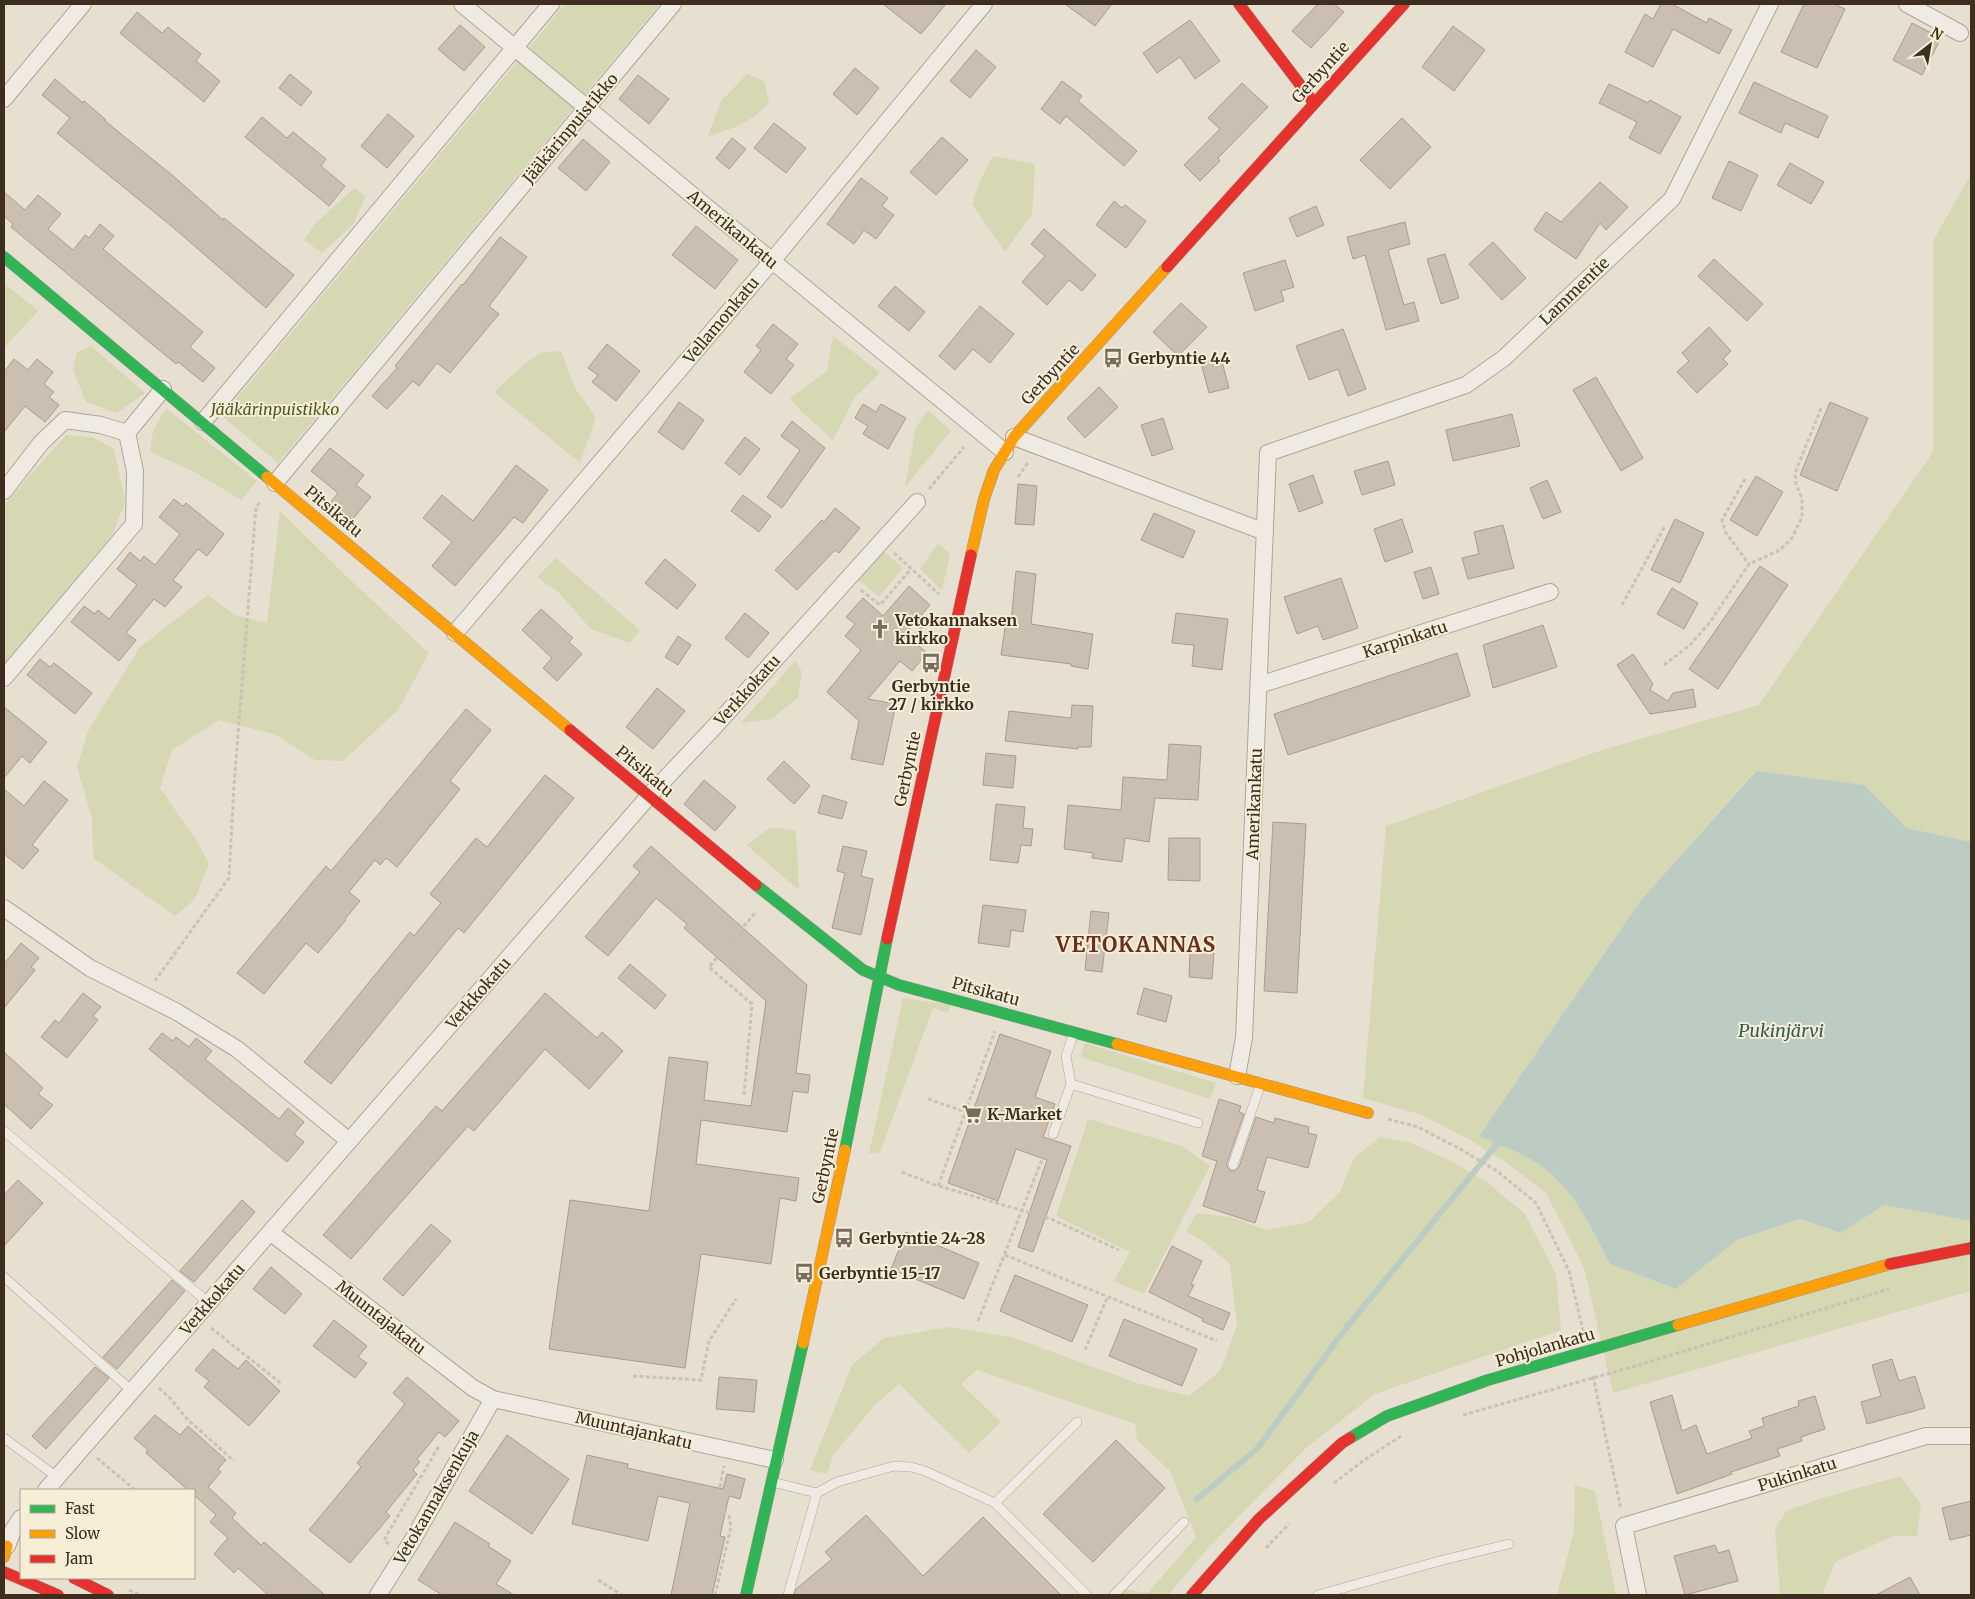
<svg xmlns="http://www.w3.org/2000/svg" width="1975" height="1599" viewBox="0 0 1975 1599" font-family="Merriweather,serif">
<rect width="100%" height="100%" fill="#e7e0d1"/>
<path fill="#d6d7b3" d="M565 4H660L278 463 222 416Z
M747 74 764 81 769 102C753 122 732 129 708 136L721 101Z
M993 156 1035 164 1032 214 1005 252 972 204 980 181Z
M1971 174V842L1907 828 1864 785 1755 771 1641 900 1479 1136C1503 1146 1531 1156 1551 1174 1578 1198 1594 1233 1610 1264L1676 1289 1737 1240 1800 1219 1841 1233 1884 1205 1971 1221V1291L1613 1393 1584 1268 1546 1193 1504 1161 1468 1139 1422 1115 1363 1098 1386 826 1602 750 1759 705 1933 452V241Z
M355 187 365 197 354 223 322 253 304 240 315 224Z
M4 283 38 311 4 348Z
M833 336 880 373 855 397 833 440 800 410 790 398 827 371Z
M91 346 145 393 117 413 86 402 73 370 77 352Z
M561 351 575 388 596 417 580 463 494 392 521 367 540 353Z
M166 408 257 481 241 500 193 471 150 452 153 431Z
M928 410 951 431 905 487 916 427Z
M66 435 93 437 114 449 125 501 113 534 4 666V505Z
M280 511 343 573 429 653 398 710 343 761 315 760 274 734 219 720 172 750 160 788 197 841 209 864 194 900 175 916 93 858 92 819 77 767 88 731 140 647 208 595 235 615 267 623Z
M938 543 950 554 942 590 920 569Z
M881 549 903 568 879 597 856 578Z
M556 558 640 630 630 643 591 629 558 592 537 577Z
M795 661 802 672 798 697 772 719 741 723Z
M771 827 796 831 799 890 746 845Z
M903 998 951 1005 948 1013 933 1008 880 1152 869 1154Z
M1085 1043 1216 1083 1210 1099 1081 1057Z
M1088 1119 1182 1146 1210 1166 1144 1294 1114 1281 1130 1252 1056 1216Z
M1380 1137 1411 1143 1455 1163 1488 1183 1525 1214 1556 1274 1561 1330 1375 1394 1306 1448 1208 1548 1168 1595H1119L1124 1589 1148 1593 1196 1537 1170 1471 1137 1440 1135 1424 977 1370 961 1384 1001 1422 969 1453 899 1384 874 1406 834 1454 827 1474 810 1470 852 1365 884 1338 949 1327 1012 1337 1137 1383 1189 1396 1220 1371 1237 1326 1230 1264 1204 1242 1186 1231 1197 1213 1230 1217 1267 1230 1309 1222 1340 1192 1354 1158Z
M1901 1476 1921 1505 1917 1536H1894L1835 1562 1822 1595H1780L1775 1530 1786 1511 1822 1498Z
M1575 1485 1595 1491 1616 1595H1559L1558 1591 1574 1531Z"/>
<path fill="#bcccc2" d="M1756 771 1864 785 1907 828 1971 842V1221L1884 1205 1841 1233 1800 1219 1737 1240 1676 1289 1610 1264C1594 1233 1578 1198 1551 1174 1531 1156 1503 1146 1479 1136L1641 900Z"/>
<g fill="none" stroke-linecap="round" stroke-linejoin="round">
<path stroke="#bcccc2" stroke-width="6" d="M1197 1499 1258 1448 1346 1328 1497 1144"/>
</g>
<path fill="#cbbfb2" stroke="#a89c90" d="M883 4H946L921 34Z
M1065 4H1112L1095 26Z
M1318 4H1334L1344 12 1311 48 1292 31Z
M1661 4H1672L1707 23 1709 18 1732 30 1719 54 1673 29 1653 67 1625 52 1645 14 1653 19Z
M1804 4H1834L1845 9 1817 68 1781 52Z
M137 12 162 33 168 27 201 54 196 61 220 81 204 102 120 33Z
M1190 20 1220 61 1195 79 1180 57 1157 73 1143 53Z
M1912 23 1941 38 1922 75 1893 60Z
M460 25 485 47 464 71 438 49Z
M1453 26 1485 50 1454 91 1422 67Z
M976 50 996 67 970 98 950 81Z
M855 68 879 88 857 115 833 94Z
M290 74 312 92 301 106 279 88Z
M638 75 669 99 649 124 619 99Z
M55 79 83 103 84 101 106 120 105 121 172 175 223 220 224 218 294 275 266 308 175 229 57 133 70 118 42 95Z
M1062 81 1082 96 1078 101 1137 151 1124 166 1066 116 1060 124 1041 109Z
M1754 82 1828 116 1818 138 1785 123 1781 133 1739 113Z
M1242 83 1268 107 1218 158 1220 161 1200 181 1184 165 1220 129 1208 118Z
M1609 84 1648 103 1650 100 1681 117 1660 154 1629 138 1637 122 1599 103Z
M388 114 414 136 387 168 361 146Z
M262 117 287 138 293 132 326 159 321 166 345 186 329 206 245 137Z
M1402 118 1431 147 1390 189 1360 160Z
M774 123 806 148 786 173 754 148Z
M942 137 968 160 936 195 910 172Z
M732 138 746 149 729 169 716 158Z
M583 139 610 162 586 191 558 168Z
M1729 161 1758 175 1741 211 1712 198Z
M1790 163 1824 182 1811 204 1777 185Z
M861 178 888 198 882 206 894 215 876 239 864 230 854 244 827 224Z
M1600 182 1628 207 1606 230 1600 223 1576 259 1534 230 1546 212 1561 222Z
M4 192 25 210 38 195 61 214 48 229 73 250 85 235 89 238 100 224 114 236 103 249 203 332 190 347 215 368 203 382 178 362 176 364 11 227 13 224 4 216Z
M1114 201 1122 208 1125 205 1146 221 1126 248 1096 225Z
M1316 206 1324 225 1297 237 1289 218Z
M1405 222 1410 244 1388 250 1404 305 1414 302 1419 321 1386 330 1365 255 1353 259 1347 237Z
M696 226 738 260 715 289 672 255Z
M1044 229 1096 275 1082 291 1069 280 1047 305 1022 282 1045 256 1031 244Z
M500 237 527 257 489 306 499 314 450 373 437 363 419 386 413 381 387 409 372 396 397 368 395 366 462 284 463 285Z
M1493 242 1526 278 1502 300 1469 264Z
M1445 254 1459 298 1441 304 1427 259Z
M1714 259 1763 304 1747 321 1698 276Z
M1285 260 1294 287 1281 291 1284 301 1255 311 1243 273Z
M895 286 925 312 909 331 878 306Z
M1181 303 1207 327 1178 356 1153 332Z
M980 306 1014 334 990 363 973 349 955 370 939 356Z
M773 324 798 344 786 359 794 365 771 394 744 372 761 350 756 346Z
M1709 327 1731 351 1723 359 1728 364 1697 393 1677 372 1689 361 1682 353Z
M1343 329 1366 389 1348 396 1338 369 1309 380 1296 346Z
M607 344 640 371 616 401 592 382 598 375 588 368Z
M1221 358 1229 388 1209 393 1201 363Z
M14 359 28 370 37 359 53 372 44 384 54 392 49 397 59 405 45 422 25 406 4 432V372Z
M1596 377 1643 458 1621 471 1573 390Z
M1099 387 1118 407 1085 438 1067 418Z
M679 402 704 420 683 450 658 432Z
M1830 402 1868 418 1837 491 1800 475Z
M863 404 876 412 881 404 906 418 888 449 863 434 868 426 855 418Z
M1512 414 1520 446 1453 461 1446 430Z
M1163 418 1173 449 1152 456 1141 425Z
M792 421 825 448 782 508 767 497 800 450 781 436Z
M745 437 760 449 740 475 725 463Z
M330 448 364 475 356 485 371 497 352 520 330 503 338 493 311 471Z
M1388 461 1395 485 1362 495 1354 471Z
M516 465 548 490 523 523 514 517 455 586 432 566 452 542 423 518 442 495 473 521Z
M1313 475 1323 503 1299 512 1289 484Z
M1756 476 1783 492 1757 536 1730 520Z
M1547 480 1561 512 1543 519 1530 488Z
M1018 484 1037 486 1034 525 1015 524Z
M743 495 771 516 759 532 731 511Z
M174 499 183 506 186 503 224 534 207 556 198 549 173 580 182 587 165 607 154 599 126 633 136 640 119 661 71 622 84 606 95 614 98 610 109 619 137 585 117 569 130 552 140 561 144 556 155 565 180 534 159 517Z
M835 508 860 528 839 553 835 550 797 590 775 570 822 520 824 522Z
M1154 513 1195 531 1183 558 1141 540Z
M1402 519 1413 552 1385 562 1374 529Z
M1675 519 1704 533 1680 583 1651 570Z
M1503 525 1514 568 1468 579 1462 558 1479 554 1474 532Z
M665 559 696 585 677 609 645 583Z
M1760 566 1788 585 1718 689 1689 669Z
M1431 567 1439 594 1423 599 1414 572Z
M1016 571 1036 574 1031 624 1093 634 1088 669 1071 666V664L1001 655 1006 621 1011 622Z
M1341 578 1358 628 1323 640 1318 626 1297 634 1284 597Z
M909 586 930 605 905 634 927 653 912 671 900 661 868 699 896 704 883 765 851 759 859 721 827 692 861 650 845 636 855 624 846 617 863 598 883 616Z
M1672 588 1698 603 1684 629 1657 614Z
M541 609 573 638 569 642 582 654 557 681 543 668 552 658 522 630Z
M745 613 769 633 748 658 725 638Z
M1176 613 1228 619 1222 670 1192 666 1194 645 1172 643Z
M1543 625 1557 667 1493 688 1483 645Z
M678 636 691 645 678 665 665 657Z
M1457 653 1470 696 1288 755 1274 714Z
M1633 654 1653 684 1650 690 1668 701 1673 693 1693 689 1696 707 1650 714 1617 665Z
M40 659 50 667 54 663 92 693 75 714 27 675Z
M657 688 685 711 653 749 626 727Z
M1072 705 1093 706 1091 747H1078V749L1005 741 1009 711 1071 718Z
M4 707 47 742 30 763 22 756 4 778Z
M466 709 491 730 450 781 460 789 397 867 386 858 380 865 375 860 349 892 360 901 345 919 346 920 318 953 306 943 264 994 237 973 326 866 331 871Z
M1169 744 1201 746 1198 800 1155 798 1149 842 1125 838 1122 862 1092 858 1093 853 1064 849 1068 805 1121 810 1123 777 1167 780Z
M986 753 1016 756 1013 788 983 785Z
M784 761 810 786 794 804 767 779Z
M545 775 574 798 464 933 458 928 331 1084 304 1062 410 932 414 936 441 903 430 894 476 838 487 847Z
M704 780 736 807 715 831 684 804Z
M44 781 68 800 32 845 39 850 23 869 4 854V789L24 806Z
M823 795 847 802 842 819 818 813Z
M996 804 1025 807 1023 828 1033 829 1031 846 1021 845 1018 863 990 860Z
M1273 822 1306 824 1297 993 1264 991Z
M1169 838H1200V881L1168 880Z
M651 846 807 985 796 1073 810 1075 808 1093 793 1091 787 1132 701 1120 696 1164 799 1178 796 1201 780 1198 771 1264 701 1254 685 1368 549 1349 570 1200 649 1211 669 1057 708 1062 704 1100 751 1106 766 1001 684 928 687 924 656 898 608 956 585 937 640 872 633 866Z
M843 846 867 851 861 876 873 879 861 935 832 928 845 873 837 871Z
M983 905 1026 910 1023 932 1011 930 1009 947 978 943Z
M1091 911 1109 913 1102 972 1085 970Z
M21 943 39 958 31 967 35 970 4 1008V964Z
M1190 952 1214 953 1212 979 1189 977Z
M630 964 666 995 655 1009 618 978Z
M1144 988 1172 996 1166 1022 1137 1014Z
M83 993 101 1007 93 1016 98 1020 67 1058 41 1037 55 1020 59 1023Z
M545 993 597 1038 602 1032 623 1051 589 1089 545 1049 474 1131 468 1126 351 1259 323 1235 436 1106 442 1111Z
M162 1033 173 1041 176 1037 189 1047 196 1038 212 1051 205 1059 279 1119 288 1108 304 1122 294 1134 304 1142 287 1162 149 1049Z
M1000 1034 1051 1051 1035 1097 1055 1104 1043 1137 1071 1146 1033 1252 1018 1247 1047 1160 1016 1149 998 1201 948 1183Z
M4 1052 43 1088 38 1094 53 1105 31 1129 4 1104Z
M1219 1099 1241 1106 1239 1112 1244 1114 1227 1163V1167L1231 1171H1235L1239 1167 1256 1117 1274 1123 1275 1118 1309 1127 1308 1133 1317 1135 1308 1168 1267 1157 1257 1190 1265 1192 1255 1223 1203 1206 1217 1161 1202 1156Z
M18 1180 43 1203 4 1246V1195Z
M242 1200 255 1212 194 1282 180 1271Z
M431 1224 451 1241 403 1296 383 1279Z
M906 1232 979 1263 964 1299 891 1269Z
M1172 1246 1202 1261 1191 1284 1194 1285 1188 1296 1230 1313 1223 1330 1202 1321 1203 1319 1149 1292Z
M271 1267 302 1294 285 1314 253 1289Z
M1015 1275 1088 1305 1072 1342 1000 1311Z
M172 1280 185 1291 117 1369 103 1357Z
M1124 1319 1197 1349 1182 1386 1109 1356Z
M334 1320 367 1346 358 1357 367 1363 355 1378 313 1346Z
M213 1349 238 1369 246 1360 280 1391 249 1426 204 1387 209 1381 195 1370Z
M1892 1359 1899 1381 1915 1376 1925 1408 1867 1424 1861 1402 1881 1396 1872 1365Z
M95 1367 109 1378 46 1449 32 1436Z
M407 1377 459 1421 445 1437 439 1432 417 1459 420 1462 413 1470 417 1474 386 1512 390 1516 350 1563 309 1530 361 1467 357 1463 405 1404 393 1393Z
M719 1377 757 1380 754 1412 716 1409Z
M1672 1395 1682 1431 1696 1425 1707 1454 1752 1438 1749 1431 1764 1426 1762 1418 1799 1406 1798 1401 1815 1396 1825 1429 1801 1437 1802 1441 1777 1449 1780 1456 1731 1472 1732 1474 1677 1494 1650 1402Z
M155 1415 180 1435 188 1426 226 1460 218 1469 221 1472 208 1487 236 1513 232 1518 261 1545 264 1542 325 1595H268L238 1568 234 1573 214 1554 228 1538 210 1522 216 1515 194 1495V1490H188L146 1453 148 1450 134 1438Z
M507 1435 569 1479 532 1534 469 1491Z
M1116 1440 1165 1488 1093 1562 1043 1514Z
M587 1455 628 1464 627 1468 723 1489 727 1474 745 1479 740 1499 729 1496 720 1536 725 1537 712 1595H671L690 1503 658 1496 648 1541 572 1524Z
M1971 1501V1535L1950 1540 1942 1508Z
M866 1515 923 1576 983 1517 1061 1595H794L796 1589 832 1559 825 1552Z
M455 1522 490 1544 488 1546 511 1561 496 1584 514 1595H442L418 1580Z
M1715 1545 1718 1553 1729 1550 1738 1581 1685 1595 1674 1556Z
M1910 1577 1920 1595H1876Z"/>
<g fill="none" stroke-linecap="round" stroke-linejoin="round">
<defs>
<path id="lane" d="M1071 1084 1198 1123
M4 1131 209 1303
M1053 1134 1071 1084 1066 1056 1074 1032
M1233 1165 1261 1083
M4 1277 132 1391
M4 1438 57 1477
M772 1482 817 1493 837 1482 894 1466 911 1467 925 1471 995 1503 1087 1595
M995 1503 1077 1422
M788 1595 817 1493
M1114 1595 1184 1522
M1318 1595 1443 1560 1509 1544"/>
<path id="street" d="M462 4 698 200 1005 452
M1907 4 1960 33
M4 99 83 4
M203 422 551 4
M1014 437 1265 532
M275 483 673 4
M4 491 41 443 65 420 101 425 127 433 163 389
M455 633 772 261 984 4
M4 678 134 524 135 471 127 433
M1259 685 1550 592
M4 908 90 968 177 1012 237 1049 349 1141
M1237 1076 1244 1038 1268 453 1466 385 1504 358 1672 199 1770 4
M270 1232 473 1388 493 1399 775 1460
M46 1490 649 796 717 724 917 502
M7 1546 13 1530 21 1518
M378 1595 412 1541 493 1399
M1638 1595 1624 1526 1926 1436H1971"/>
<path id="fast" d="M4 257 267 477
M756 885 863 970 899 985 1117 1044
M845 1150 887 939
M1350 1438 1387 1416 1488 1380 1678 1325
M746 1595 803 1343"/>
<path id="slow" d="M267 477 570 730
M971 555 984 499 994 470 1014 437 1167 267
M1117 1044 1368 1113
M1678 1325 1890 1264
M803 1343 845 1150
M4 1557 7 1546"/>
<path id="jam" d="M1239 4 1314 103
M1167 267 1404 4
M570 730 756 885
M887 939 971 555
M1890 1264 1971 1248
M4 1572 58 1595
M74 1578 108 1595
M1192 1595 1259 1519 1342 1443 1350 1438"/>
</defs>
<use href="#lane" stroke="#ada599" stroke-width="10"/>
<use href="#street" stroke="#ada599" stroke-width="18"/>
<use href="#fast" stroke="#9c958a" stroke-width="12"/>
<use href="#slow" stroke="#9c958a" stroke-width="12"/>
<use href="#jam" stroke="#9c958a" stroke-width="12"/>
<path stroke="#c8c2b9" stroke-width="3" stroke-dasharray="4 2.5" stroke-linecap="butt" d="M1018 477 1029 461
M1745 479 1722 520 1726 533 1749 564
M929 489 964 447
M894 553 939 594
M861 590 880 605 911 569
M1622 605 1665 526
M915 635 934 613
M1664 665 1690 645 1710 622 1749 564 1780 550 1792 538 1802 517V499L1796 484 1795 473 1822 406
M155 981 229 878 234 785 256 507 261 501
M744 1095 752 1004 709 967 756 912
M928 1099 972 1114
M1388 1119 1418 1127 1462 1150 1497 1171 1536 1203 1569 1271 1583 1331
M902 1172 938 1186 995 1031
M939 1186 1051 1219 1119 1250
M1005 1255 1217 1341
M978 1321 1047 1147
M211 1328 282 1384
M1085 1350 1108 1296
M633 1376 701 1380 709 1341 736 1299
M1593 1376 1621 1509
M159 1388 170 1398 186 1418 234 1461
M1463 1415 1635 1366 1889 1289
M97 1458 135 1490
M1334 1483 1363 1461 1401 1436
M389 1544 384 1540 439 1446
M1266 1548 1289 1524
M598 1580 622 1595
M129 1590 140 1595
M715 1595 731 1527 729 1516 716 1507 724 1466"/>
<use href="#lane" stroke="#efebe3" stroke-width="9"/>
<use href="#street" stroke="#efebe3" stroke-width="16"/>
<use href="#fast" stroke="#30b455" stroke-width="11"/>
<use href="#slow" stroke="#ff9f0a" stroke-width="11"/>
<use href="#jam" stroke="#e5322d" stroke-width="11"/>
</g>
<defs>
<symbol id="bus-bare" viewBox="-9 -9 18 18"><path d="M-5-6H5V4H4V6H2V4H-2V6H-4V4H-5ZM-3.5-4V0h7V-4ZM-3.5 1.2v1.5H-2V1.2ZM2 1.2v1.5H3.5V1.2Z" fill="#786c5e" stroke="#f7eed8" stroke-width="2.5" paint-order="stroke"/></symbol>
<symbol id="church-bare" viewBox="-9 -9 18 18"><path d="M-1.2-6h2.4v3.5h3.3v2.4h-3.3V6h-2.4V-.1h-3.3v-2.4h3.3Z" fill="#786c5e" stroke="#f7eed8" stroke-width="2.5" paint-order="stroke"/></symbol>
<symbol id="supermarket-bare" viewBox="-9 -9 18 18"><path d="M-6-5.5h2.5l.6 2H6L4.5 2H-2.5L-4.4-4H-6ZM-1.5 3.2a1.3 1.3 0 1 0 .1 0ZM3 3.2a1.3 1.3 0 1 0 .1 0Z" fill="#786c5e" stroke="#f7eed8" stroke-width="2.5" paint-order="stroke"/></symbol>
</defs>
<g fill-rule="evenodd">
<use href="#bus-bare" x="1099" y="344" width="28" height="28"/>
<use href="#church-bare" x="866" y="615" width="28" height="28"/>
<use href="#bus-bare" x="917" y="649" width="28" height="28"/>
<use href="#supermarket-bare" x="958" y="1100" width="28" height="28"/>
<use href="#bus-bare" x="830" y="1224" width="28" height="28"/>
<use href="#bus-bare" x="790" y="1259" width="28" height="28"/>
</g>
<g text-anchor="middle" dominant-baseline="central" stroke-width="4" stroke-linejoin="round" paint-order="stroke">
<g font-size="16" fill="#3d2e20" stroke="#f7eed8">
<text transform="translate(1320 72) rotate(-48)">Gerbyntie</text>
<text transform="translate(570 128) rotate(-50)">Jääkärinpuistikko</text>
<text transform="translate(733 229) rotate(40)">Amerikankatu</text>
<text transform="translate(1574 291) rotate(-44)">Lammentie</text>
<text transform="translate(721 320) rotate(-50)">Vellamonkatu</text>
<text transform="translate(1050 374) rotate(-47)">Gerbyntie</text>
<text transform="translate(334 511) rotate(40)">Pitsikatu</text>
<text transform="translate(1405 639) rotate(-18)">Karpinkatu</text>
<text transform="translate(747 690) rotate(-48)">Verkkokatu</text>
<text transform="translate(907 769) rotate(-78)">Gerbyntie</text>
<text transform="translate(645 771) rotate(40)">Pitsikatu</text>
<text transform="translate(1254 804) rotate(-88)">Amerikankatu</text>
<text transform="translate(986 991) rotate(15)">Pitsikatu</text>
<text transform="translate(478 993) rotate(-49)">Verkkokatu</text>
<text transform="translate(825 1166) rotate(-78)">Gerbyntie</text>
<text transform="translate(212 1299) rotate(-49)">Verkkokatu</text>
<text transform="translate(381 1317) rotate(38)">Muuntajakatu</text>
<text transform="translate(1545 1347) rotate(-16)">Pohjolankatu</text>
<text transform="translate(634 1430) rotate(13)">Muuntajankatu</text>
<text transform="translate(1797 1474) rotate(-17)">Pukinkatu</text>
<text transform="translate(436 1497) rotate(-60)">Vetokannaksenkuja</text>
</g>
<g font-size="16" font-weight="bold" fill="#3d2e20" stroke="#f7eed8" text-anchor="start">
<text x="1128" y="358">Gerbyntie 44</text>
<text x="895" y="620">Vetokannaksen<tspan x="895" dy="18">kirkko</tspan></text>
<text x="931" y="686" text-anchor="middle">Gerbyntie<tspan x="931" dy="18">27 / kirkko</tspan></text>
<text x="987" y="1114">K-Market</text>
<text x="859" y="1238">Gerbyntie 24-28</text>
<text x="819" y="1273">Gerbyntie 15-17</text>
</g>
<g font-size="16" font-style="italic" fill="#4d5a26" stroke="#f7eed8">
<text x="275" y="409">Jääkärinpuistikko</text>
</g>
<g font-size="18" font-style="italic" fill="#2f5d5a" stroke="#f7eed8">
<text x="1781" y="1030">Pukinjärvi</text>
</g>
<g font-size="21" font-weight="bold" letter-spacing="1" fill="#6b2e1e" stroke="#f7eed8">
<text x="1136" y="944">VETOKANNAS</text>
</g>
</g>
<rect width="1975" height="1599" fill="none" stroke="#3d2e20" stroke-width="10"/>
<rect x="20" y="1489" width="175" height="90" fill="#f7eed8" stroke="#ada18e"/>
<rect x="30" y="1505" width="25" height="8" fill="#30b455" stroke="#ada18e"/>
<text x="65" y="1514" font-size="15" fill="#3d2e20">Fast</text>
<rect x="30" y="1530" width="25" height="8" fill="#ff9f0a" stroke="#ada18e"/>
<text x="65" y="1539" font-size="15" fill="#3d2e20">Slow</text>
<rect x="30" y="1555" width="25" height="8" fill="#e5322d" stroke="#ada18e"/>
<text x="65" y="1564" font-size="15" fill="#3d2e20">Jam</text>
<g transform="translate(1930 45) rotate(31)" stroke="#f7eed8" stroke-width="4" paint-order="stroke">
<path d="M0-4L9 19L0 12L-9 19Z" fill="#3d2e20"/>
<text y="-8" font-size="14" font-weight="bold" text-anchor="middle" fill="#3d2e20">N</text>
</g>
</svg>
